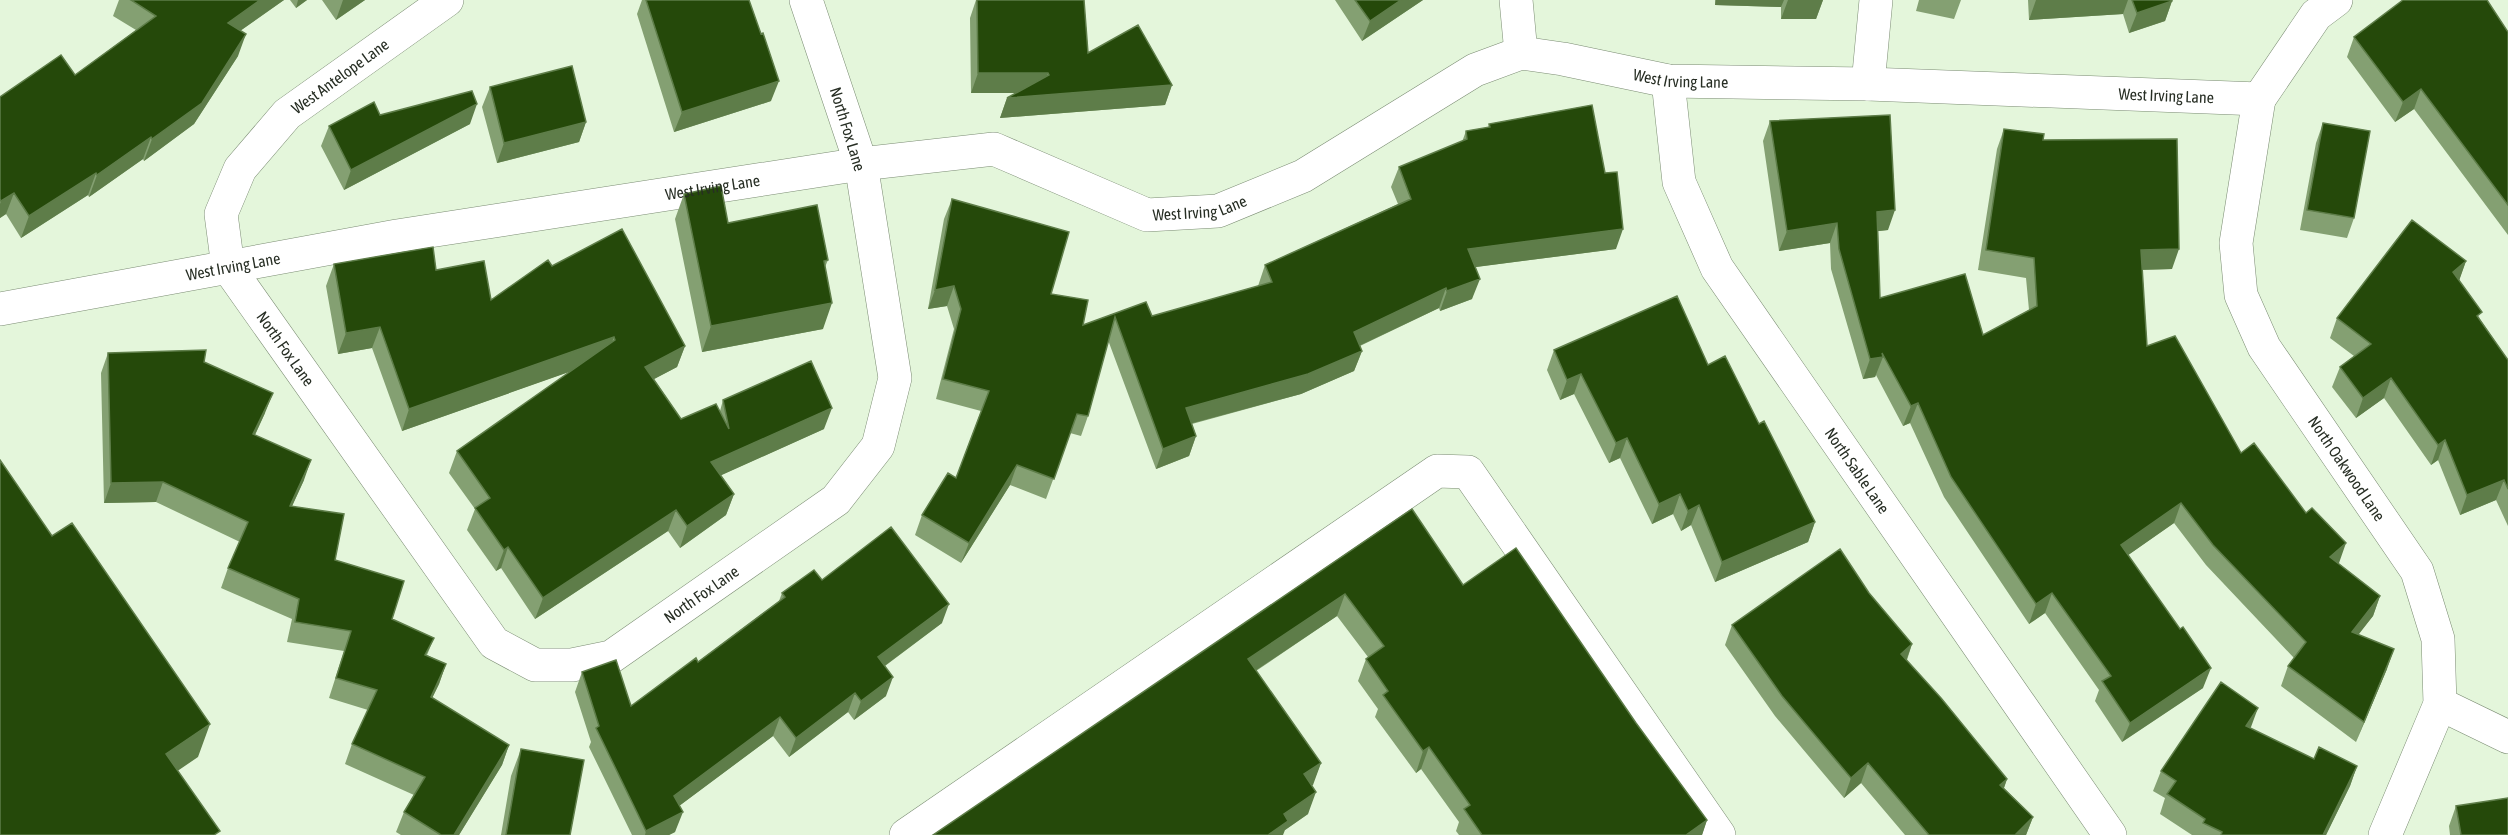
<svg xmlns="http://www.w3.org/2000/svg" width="2508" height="835" viewBox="0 0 2508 835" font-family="'Asap Condensed',sans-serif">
<rect width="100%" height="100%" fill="#e4f6db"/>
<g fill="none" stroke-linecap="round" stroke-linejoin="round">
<defs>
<g id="minor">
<path id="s1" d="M447 0 287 114 240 169 221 214 228 267 494 643 535 665H572L611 657 836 500 878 446 895 378 861 164 806 0"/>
<path d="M1516 0 1521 53"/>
<path id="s2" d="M1668 81 1679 182 1717 268 2110 835"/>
<path d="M1868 84 1876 0"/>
<path id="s3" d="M2259 99 2236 243 2241 295 2264 347 2417 571 2438 639 2440 704 2385 835"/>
<path id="s4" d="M0 309 397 236 861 164 994 149 1147 215 1218 211 1303 176 1475 70 1521 53 1563 59 1668 81 1868 84 2259 99 2316 15 2336 0"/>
<path d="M2440 704 2508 737"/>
<path d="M906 835 1437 471 1468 472 1719 835"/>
</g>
</defs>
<use href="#minor" stroke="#7b8c73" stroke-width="34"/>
<use href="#minor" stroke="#fff" stroke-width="33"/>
</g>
<path fill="#84a072" d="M119 0H284L240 31 238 56 194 124 144 161 143 159 89 197 88 195 21 238 6 214 0 218V97L75 75 136 30 113 16Z
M290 0H307L296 8Z
M322 0H365L336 20Z
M642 0H749L761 34 771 101 674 132 637 14Z
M976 0H1084L1088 53 1172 85 1165 105 1000 118 1007 98 1016 93H971L970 18Z
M1335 0H1423L1362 41Z
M1715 0H1823L1816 19H1781V7L1715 5Z
M1919 0H1961L1954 19 1916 11Z
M2028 0H2172V1L2165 21 2129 33 2123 14 2029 20Z
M2508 32V235L2414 109 2395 122 2347 57 2354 37Z
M490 87 586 122 579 142 497 163 482 107Z
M380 115 470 124 344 190 321 146 329 126Z
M1770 121 1888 230 1878 231 1880 298 1983 335 2029 310 2026 278 1978 270 1997 149 2004 129 2043 140 2172 269 2142 270 2147 346 2241 453 2339 563H2338L2380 596 2373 616 2358 634 2387 669 2356 742 2281 686 2288 666 2294 658 2206 565 2174 523 2128 555 2203 688 2122 742 2095 701 2099 690 2045 613 2029 624 1944 497 1910 423 1903 426 1876 375 1875 377 1863 379 1831 269 1830 243 1779 251 1763 141Z
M2323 123 2354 218 2347 238 2300 230 2316 143Z
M1489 124 1616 249 1475 267 1472 299 1440 311 1439 308 1360 346 1362 351 1354 371 1301 394 1192 424 1196 436 1189 456 1156 469 1108 340 1088 416 1081 436 1070 433 1046 499 1010 485 961 563 915 535 922 515 956 478 981 411 936 399 954 329 947 306 928 309 944 219 952 199 1083 325 1146 302 1152 316 1258 286 1265 265 1398 204 1391 187 1399 167 1462 142 1466 131 1488 128Z
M684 194 728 223 828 260 825 267 823 329 702 352 675 219Z
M2466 261 2459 280 2480 319 2508 360V526L2496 500 2460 515 2438 460 2431 465 2384 398 2356 418 2332 387 2340 367 2354 356 2330 338 2337 318Z
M334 264 436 270 491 300 552 266 685 346 677 367 654 379 681 419 720 411 723 400 824 429 721 475 734 494 726 515 680 548 668 531 535 619 501 568 496 571 467 530 475 509 449 473 457 451 571 371 402 431 372 348 338 354 326 286Z
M1554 350 1708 365 1759 424 1815 522 1808 542 1715 582 1691 525 1681 531 1673 514 1652 524 1620 458 1609 463 1574 394 1560 400 1547 370Z
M108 353 204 362 265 413 255 435 304 480 292 506 335 560 392 619 434 638 427 655 446 664 439 684 432 698 509 745 502 765 459 835H401L396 832 404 812 414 795 345 764 352 744 368 710 329 698 344 651 287 642 292 619 221 588 228 568 240 542 156 502 104 503 101 373Z
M1412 509 1463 585 1636 723 1707 820 1702 835H1459L1456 831 1459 822 1421 769 1416 773 1375 717 1378 709 1358 681 1366 659 1368 657 1337 616 1256 671 1321 763 1312 785 1308 814 1285 830 933 835Z
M822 580 942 623 885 666 886 696 854 720 848 712 789 757 773 736 679 806 675 832 669 835H632L589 747 591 742 575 692 582 672 631 706 698 662 779 601 782 593Z
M1869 593 1912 644 1907 660 2007 779 2004 788 2033 817 2026 835H1905L1861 783 1844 798 1775 716 1725 645 1732 625Z
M2250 728 2314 759 2357 766 2350 786 2326 835H2192L2160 814 2165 798 2153 791 2161 771Z
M521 749 570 835H501L511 776Z
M2456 806 2508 835H2450L2449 826Z"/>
<path fill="#5e7d49" d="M260 0H284L220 45 228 23Z
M298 0H307L296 8Z
M343 0H365L336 20Z
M1401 0H1423L1362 41 1370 21Z
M1716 0H1784L1781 7 1715 5Z
M1788 0H1823L1816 19H1781Z
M2036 0H2128L2123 14 2029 20Z
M2172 1 2165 21 2129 33 2137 13Z
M246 34 238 56 194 124 144 161 152 139Z
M978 73H1048L1041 93H971Z
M779 81 771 101 674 132 682 112Z
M1172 85 1165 105 1000 118 1007 98Z
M2421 89 2414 109 2395 122 2403 102Z
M477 104 470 124 344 190 351 170Z
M586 122 579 142 497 163 504 143Z
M151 137 143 159 89 197 97 175Z
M96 173 88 195 21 238 29 216Z
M14 193 6 214 0 218V204L1 201Z
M1895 210 1888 230 1870 232 1877 212Z
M1837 223 1830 243 1779 251 1787 231Z
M1623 229 1616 249 1461 269 1468 249Z
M2179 249 2172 269 2133 270 2141 250Z
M2466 261 2459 281 2453 272Z
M1480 279 1472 299 1440 311 1447 291Z
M954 286 947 306 928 309 935 290Z
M1446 288 1439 308 1346 352 1354 332Z
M832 303 823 329 702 352 711 326Z
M380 327 372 348 338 354 346 333Z
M614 337 606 359 402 431 409 409Z
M685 346 677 367 637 388 645 367Z
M1362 351 1354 371 1301 394 1178 427 1186 408Z
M1883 357 1875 377 1863 379 1870 359Z
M1581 374 1574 394 1560 400 1567 380Z
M2391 378 2384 398 2356 418 2363 398Z
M273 393 265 413 246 454 253 434Z
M1918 403 1910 423 1903 426 1911 406Z
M832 408 824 429 704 483 711 462Z
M1196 436 1189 456 1156 469 1163 449Z
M1627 438 1620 458 1609 463 1616 443Z
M2445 440 2438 460 2431 465 2438 445Z
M311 460 304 480 283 526 290 506Z
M1017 465 1010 485 961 563 969 543Z
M2504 480 2496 500 2460 515 2467 495Z
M163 482 156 502 104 503 111 483Z
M734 494 726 515 680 548 687 526Z
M1680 494 1673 514 1652 524 1659 504Z
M2181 503 2174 523 2114 565 2121 545Z
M1699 505 1691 525 1681 531 1688 511Z
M676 510 668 531 535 619 543 598Z
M1815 522 1808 542 1715 582 1722 562Z
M2346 543 2339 563 2323 577 2330 557Z
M508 547 501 568 496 571 504 550Z
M2052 593 2045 613 2029 624 2036 604Z
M1345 594 1337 616 1240 681 1248 659Z
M2380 596 2373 616 2345 652 2352 632Z
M949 604 942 623 871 676 878 657Z
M1912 644 1905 664 1901 654Z
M2394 649 2387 669 2356 742 2364 722Z
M446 664 439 684 423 717 431 697Z
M2211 668 2203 688 2122 742 2130 723Z
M893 677 886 696 854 720 861 701Z
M855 693 848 712 789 757 796 738Z
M2258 708 2251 727 2238 746 2246 726Z
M780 717 773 736 667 815 674 796Z
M210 724 198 757 154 787 166 754Z
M509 745 502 765 459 835H454Z
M1429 747 1421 769 1416 773 1423 751Z
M1321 763 1313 785 1296 796 1304 774Z
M1868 763 1861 783 1844 798 1851 778Z
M2357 766 2350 786 2326 835H2323Z
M2007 779 2000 799V785Z
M1316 792 1308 814 1285 830 1283 835H1268L1284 814Z
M683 812 675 832 669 835H645L646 831Z
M2033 817 2026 835H2015Z
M1707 820 1702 835H1686Z"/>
<path fill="#25490a" stroke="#5e7d49" stroke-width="1.5" d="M131 0H260L228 23 246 34 202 103 152 139 151 137 97 175 96 173 29 216 14 193 1 201 0 199V97L61 55 75 75 156 16Z
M646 0H749L761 34 763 33 779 81 682 112Z
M977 0H1084L1088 53 1138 25 1172 85 1007 98 1049 75 1048 73H978Z
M1355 0H1401L1370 21Z
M2132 0H2172V1L2137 13Z
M2403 0H2487L2508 32V205L2421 89 2403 102 2354 37Z
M572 66 586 122 504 143 490 87Z
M472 91 477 104 351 170 329 126 374 102 380 115Z
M1592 105 1605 173 1617 172 1623 229 1468 249 1480 279 1447 291 1446 288 1354 332 1362 351 1308 374 1186 408 1196 436 1163 449 1115 317 1088 416 1077 414 1054 479 1017 465 969 543 922 515 948 473 956 478 989 391 943 379 961 309 954 286 935 290 952 199 1069 232 1051 294 1088 300 1083 325 1146 302 1152 316 1272 282 1265 265 1411 199 1399 167 1467 139 1466 131 1490 127 1489 124Z
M1890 115 1895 210 1877 212 1880 298 1965 274 1983 335 2037 306 2034 258 1986 250 2004 129 2044 134 2043 140 2177 139 2179 249 2141 250 2147 346 2175 336 2241 453 2254 443 2306 513 2312 508 2346 543 2330 557 2380 596 2352 632 2394 649 2364 722 2288 666 2306 642 2213 545 2181 503 2121 545 2180 629 2183 627 2211 668 2130 723 2102 681 2111 676 2052 593 2036 604 1951 477 1918 403 1911 406 1882 353 1883 357 1870 359 1839 249 1837 223 1787 231 1770 121Z
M2323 123 2370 131 2354 218 2307 210Z
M721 186 728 223 817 205 828 260 824 261 832 303 711 326 684 194Z
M2412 220 2466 261 2453 272 2482 312 2477 316 2508 360V489L2504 480 2467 495 2445 440 2438 445 2391 378 2363 398 2340 367 2371 344 2337 318Z
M622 229 685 346 645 367 681 419 716 404 729 429 723 400 811 361 832 408 711 462 734 494 687 526 676 510 543 598 508 547 504 550 475 508 490 498 457 451 615 340 614 337 409 409 380 327 346 333 334 264 433 247 436 270 484 261 491 300 548 260 552 266Z
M1677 296 1708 365 1725 356 1759 424 1764 421 1815 522 1722 562 1699 505 1688 511 1680 494 1659 504 1627 438 1616 443 1581 374 1567 380 1554 350Z
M206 350 204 362 273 393 253 434 311 460 290 506 344 514 335 560 404 581 392 619 434 638 425 655 446 664 431 697 509 745 454 835H441L404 812 425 777 352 744 377 690 336 678 351 631 295 622 299 599 228 568 248 522 163 482 111 483 108 353Z
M0 460 52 536 72 523 210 724 166 754 220 831 214 835H0Z
M1412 509 1463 585 1516 548 1636 723 1707 820 1686 835H1482L1464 809 1470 805 1429 747 1423 751 1383 695 1388 691 1366 659 1384 646 1345 594 1248 659 1321 763 1304 774 1316 792 1284 814 1288 821 1268 835H933Z
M891 527 949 604 878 657 893 677 861 701 855 693 796 738 780 717 674 796 683 812 646 831 596 728 599 726 582 672 616 660 631 706 696 658 698 662 785 597 782 593 814 570 822 580Z
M1840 549 1869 593 1912 644 1901 654 1941 698 2007 779 2000 785 2033 817 2015 835H1929L1868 763 1851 778 1782 696 1732 625Z
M2221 682 2258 708 2246 726 2314 759 2319 747 2357 766 2323 835H2221L2222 832 2203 823 2205 819 2167 794 2176 781 2161 771Z
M521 749 584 760 570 835H506Z
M2508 798V835H2461L2456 806Z"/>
<g text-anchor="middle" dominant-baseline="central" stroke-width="6" stroke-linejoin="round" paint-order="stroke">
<g font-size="16" fill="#272e24" stroke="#fff">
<text transform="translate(340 76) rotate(-36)">West Antelope Lane</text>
<text stroke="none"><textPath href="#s4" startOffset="1750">West Irving Lane</textPath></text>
<text stroke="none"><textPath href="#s4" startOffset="2236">West Irving Lane</textPath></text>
<text transform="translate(848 129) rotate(73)">North Fox Lane</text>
<text stroke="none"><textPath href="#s4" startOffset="723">West Irving Lane</textPath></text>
<text stroke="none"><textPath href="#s4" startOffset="1227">West Irving Lane</textPath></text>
<text stroke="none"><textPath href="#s4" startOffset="237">West Irving Lane</textPath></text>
<text stroke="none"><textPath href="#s1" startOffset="471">North Fox Lane</textPath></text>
<text stroke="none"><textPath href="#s3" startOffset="402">North Oakwood Lane</textPath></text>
<text stroke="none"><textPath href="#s2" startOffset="442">North Sable Lane</textPath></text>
<text stroke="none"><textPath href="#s1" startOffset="1065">North Fox Lane</textPath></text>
</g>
</g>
</svg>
